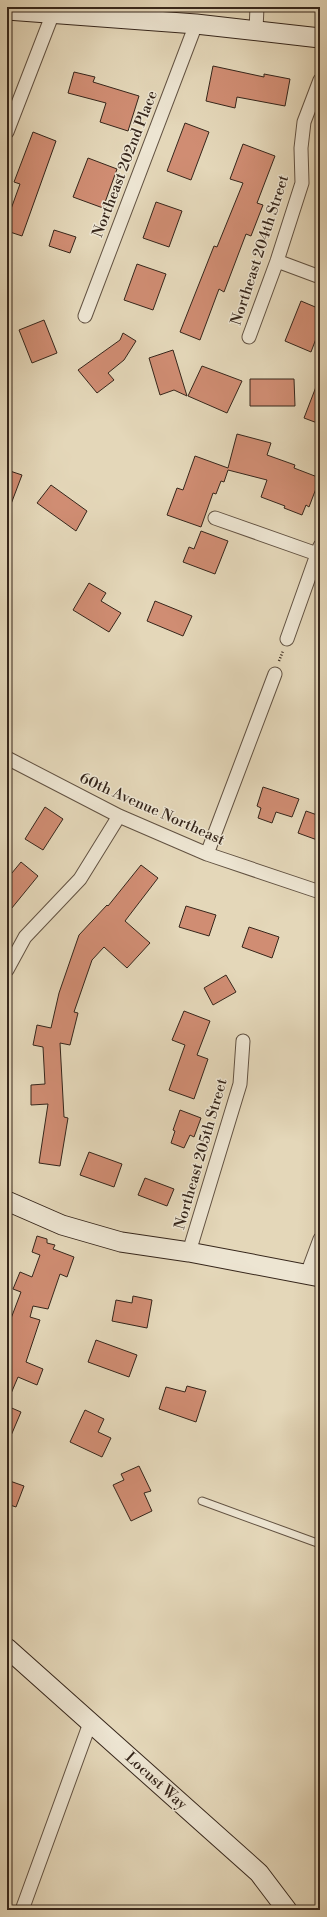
<svg xmlns="http://www.w3.org/2000/svg" width="327" height="1917" viewBox="0 0 327 1917" font-family="'Libre Bodoni',serif">
<rect width="100%" height="100%" fill="#e4d7b9"/>
<filter id="stains"><feTurbulence type="fractalNoise" baseFrequency=".005" numOctaves="4"/><feColorMatrix values="0 0 0 0 .2 0 0 0 0 .09 0 0 0 0 .02 0 0 0 .5 -.17"/></filter>
<radialGradient id="worn" r=".72"><stop offset=".6" stop-color="#630" stop-opacity="0"/><stop offset="1" stop-color="#630" stop-opacity=".3"/></radialGradient>
<path fill="#d08d73" stroke="#36261b" d="M213 66 264 77V74L290 79 285 106 237 97 235 108 206 101Z
M74 72 95 77 93 82 139 96 128 131 100 122 106 103 68 93Z
M185 123 209 132 191 180 167 171Z
M33 132 56 141 22 236 7 231V207L11 209 20 184 14 182Z
M243 144 275 156 257 203 263 205 251 236 246 234 224 292 219 289 200 340 180 332 214 246 217 247 243 183 230 179Z
M88 158 117 169 103 208 73 197Z
M156 202 182 211 169 247 143 238Z
M54 230 76 237 70 253 49 246Z
M137 264 166 274 153 310 124 300Z
M301 301 320 309V328L311 352 285 341Z
M44 320 57 353 32 363 19 330Z
M123 333 136 341 124 360 108 373 114 380 97 393 78 370 120 340Z
M173 350 187 396 174 390 160 395 149 358Z
M202 366 242 381 227 413 188 396Z
M250 379H294L295 406H250Z
M319 379H320V424L304 418Z
M237 434 271 443 267 455 295 465 294 468 320 478 309 507 306 505 302 515 284 508 285 506 261 497 267 480 228 470 224 482 221 481 216 494 213 493 201 527 167 515 177 488 183 490 195 456 228 468Z
M7 470 22 475 8 512H7Z
M51 485 87 511 76 531 37 503Z
M201 531 228 541 215 574 183 562 189 547 194 549Z
M89 583 106 593 101 601 121 613 109 632 73 610Z
M155 601 192 616 183 636 147 621Z
M263 787 299 799 292 817 276 812 272 823 258 818 261 808 257 806Z
M45 807 63 819 43 850 25 839Z
M306 811 320 816V841L298 833Z
M21 862 38 876 7 914V879Z
M141 865 158 878 125 921 150 943 127 968 104 947 92 960 74 1012 78 1013 70 1045 60 1043 64 1117 68 1118 60 1166 39 1163 48 1104 31 1105V1085L45 1084 43 1047 33 1045 37 1025 51 1028 59 993 79 935 107 905 108 906Z
M186 906 216 915 209 936 179 927Z
M249 927 279 937 272 958 242 947Z
M226 975 236 992 213 1005 204 988Z
M184 1011 210 1021 197 1055 208 1059 194 1099 169 1090 185 1045 172 1040Z
M180 1110 201 1118 194 1137 190 1135 184 1148 171 1143 175 1131 173 1130Z
M89 1152 122 1164 114 1187 80 1175Z
M145 1178 174 1189 167 1206 138 1195Z
M37 1236 47 1239V1243L55 1245 53 1249 74 1257 67 1277 60 1274 48 1309 33 1306 30 1317 40 1320 26 1362 43 1369 37 1385 18 1377 7 1403V1329L21 1292 13 1289 20 1272 32 1277 40 1255 32 1252Z
M133 1296 152 1300 147 1328 112 1321 116 1300 132 1303Z
M96 1340 137 1355 129 1377 88 1362Z
M187 1386 206 1391 196 1422 159 1409 166 1387 185 1392Z
M7 1406 21 1412 7 1445Z
M85 1410 104 1419 98 1432 111 1438 102 1457 70 1442Z
M139 1466 151 1491 144 1493 152 1511 131 1521 113 1485 124 1480 121 1474Z
M7 1480 24 1486 16 1507 7 1504Z"/>
<g fill="none" stroke-linecap="round" stroke-linejoin="round">
<defs>
<path id="lane" d="M202 1501 320 1544"/>
<path id="street" d="M256 30 257 7
M7 132 53 13
M277 261 320 277
M85 316 196 24
M249 337 277 261 302 183 301 148 304 122 320 80
M215 518 317 554
M287 639 320 546
M7 758 119 816 207 854 320 892
M207 854 275 674
M7 970 25 937 80 879 119 816
M189 1252 240 1084 243 1041
M307 1274 320 1239
M22 1910 90 1723"/>
<path id="secondary" d="M7 10 196 24 320 38
M7 1201 62 1225 121 1242 189 1252 320 1277
M7 1648 259 1873 287 1910"/>
</defs>
<use href="#lane" stroke="#625242" stroke-width="9"/>
<use href="#street" stroke="#625242" stroke-width="15"/>
<use href="#secondary" stroke="#36261b" stroke-width="21"/>
<path stroke="#36261b" stroke-width="2.5" stroke-dasharray="1 2" stroke-linecap="butt" d="M279 661 283 651"/>
<use href="#lane" stroke="#ede5d2" stroke-width="7"/>
<use href="#street" stroke="#ede5d2" stroke-width="13"/>
<use href="#secondary" stroke="#ede5d2" stroke-width="19"/>
</g>
<g text-anchor="middle" dominant-baseline="central" stroke-width="3" stroke-linejoin="round" paint-order="stroke">
<g font-size="15" fill="#36261b" stroke="#ede5d2">
<text transform="translate(125 164) rotate(-69)">Northeast 202nd Place</text>
<text transform="translate(260 250) rotate(-72)">Northeast 204th Street</text>
<text transform="translate(152 809) rotate(24)">60th Avenue Northeast</text>
<text transform="translate(201 1154) rotate(-74)">Northeast 205th Street</text>
<text transform="translate(156 1781) rotate(42)">Locust Way</text>
</g>
</g>
<rect width="327" height="1917" fill="none" stroke="#e4d7b9" stroke-width="24"/>
<rect x="8" y="8" width="311" height="1901" fill="none" stroke="#36261b" stroke-width="2"/>
<rect x="12" y="12" width="303" height="1893" fill="none" stroke="#36261b"/>
<rect width="100%" height="100%" filter="url(#stains)"/>
<rect width="100%" height="100%" fill="url(#worn)"/>
</svg>
